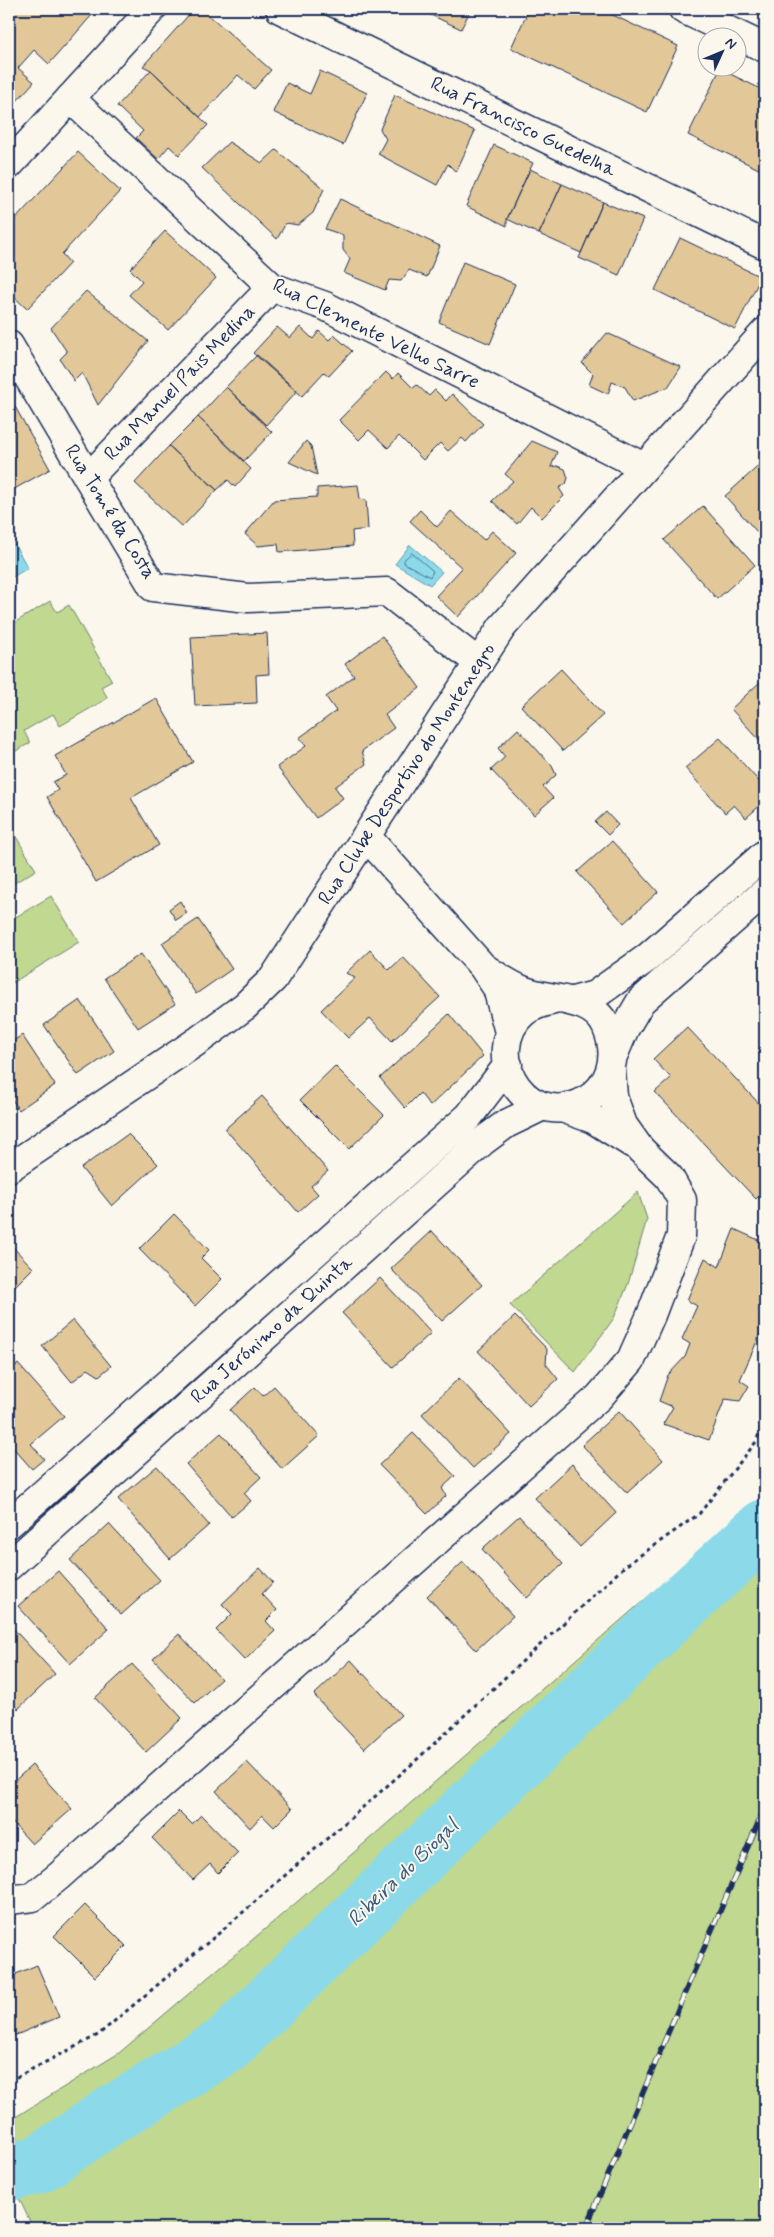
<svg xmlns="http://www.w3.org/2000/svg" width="774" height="2237" viewBox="0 0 774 2237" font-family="Mynerve,sans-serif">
<rect width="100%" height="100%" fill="#fbf7ec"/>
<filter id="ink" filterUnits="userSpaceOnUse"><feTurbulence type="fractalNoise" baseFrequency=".02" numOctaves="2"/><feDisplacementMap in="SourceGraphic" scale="10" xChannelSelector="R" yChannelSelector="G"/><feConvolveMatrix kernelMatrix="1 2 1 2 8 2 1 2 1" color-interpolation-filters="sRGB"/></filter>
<g filter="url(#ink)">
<path fill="#c0d88f" stroke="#6e8476" d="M50 601 57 612 69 605 112 681 101 687 108 698 60 726 53 714 24 731 30 743 9 755V626Z
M9 825 36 870 9 886Z
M51 896 79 942 9 985V921Z
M638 1192 647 1219 628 1284 614 1318 575 1372 510 1305Z
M765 1495V2228H33L9 2177V2121L119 2053 298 1901Z"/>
<path fill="#8cdae9" stroke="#5f96b1" d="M9 535 28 568 9 579Z
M410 545 442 572 430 585 395 564Z"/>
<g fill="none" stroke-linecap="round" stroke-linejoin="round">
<path stroke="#487396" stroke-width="1" d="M412 553 433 571 430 577 404 563V560Z"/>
<path stroke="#8cdae9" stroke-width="58" d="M9 2172 38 2165 110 2116 225 2046 670 1615 765 1528"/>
</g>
<path fill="#e2c898" stroke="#1b2f5e" d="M9 9H86L92 15 49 64 34 50 18 68 34 82 14 104 9 99Z
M194 9H202L271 70 254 89 238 75 200 117 151 70 143 66Z
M418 9H471L461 29Z
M529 9H600L678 46 647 112 511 48Z
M720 69 765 91V172L688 135Z
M151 70 208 125 179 155 169 146 158 159 136 138 143 131 117 106Z
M320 71 367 93 343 145 273 112 287 83 310 94Z
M395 95 475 131 456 172 448 164 437 185 378 154 386 139 380 129Z
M229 142 262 163 276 150 324 189 313 213 298 225 286 223 277 239 202 168Z
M494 145 533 163 507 219V226L466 206Z
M78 152 120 191 62 254 70 263 27 309 9 292V226Z
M530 169 562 184 539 234 507 219Z
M562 184 603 202 581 253 539 234Z
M340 199 440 246 427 277 409 270 401 281 389 280 385 290 344 273 350 259 343 250V235L325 229Z
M603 202 643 219 619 275 579 258Z
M165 231 216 278 168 330 129 295 142 281 130 269Z
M680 238 761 277 735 329 655 290Z
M463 262 515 284 490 344 439 322Z
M86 291 148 341 98 405 82 373 74 381 60 359 67 352 51 328Z
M277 327 290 338 300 327 313 339 319 331 329 340 334 335 352 351 329 376 324 372 302 396 253 353Z
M607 333 681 367 668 387 633 401 625 387 612 382 608 394 589 385 593 374 582 363Z
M257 355 297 391 266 425 226 387Z
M386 372 393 379 398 373 413 388 417 385 429 396 435 390 446 401 452 394 483 424 466 442 462 438 448 451 440 443 423 460 399 436 388 448 369 430 359 440 339 420Z
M226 387 272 432 244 461 198 417Z
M9 396 50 469 9 492Z
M198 417 251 469 235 487 228 480 217 490 169 446Z
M306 441 311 446 317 475 289 462Z
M532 441 557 452 551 467 557 466 565 469 568 478 566 484 559 488 564 496 542 518 531 507 517 524 492 501 513 481 505 474Z
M169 446 217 490 182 527 135 483Z
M764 461 765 463V541L725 496Z
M358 485 360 499 366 500 368 529 352 531 353 546 279 552 278 544 258 546 245 534 274 500 317 497V488Z
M703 506 755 565 717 599 664 540Z
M420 510 437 527 451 511 484 540 492 531 516 553 458 617 436 596 462 568 410 521Z
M267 633 269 674 256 675 257 703 195 706 191 637Z
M382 636 420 688 385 715 394 728 362 751 366 764 335 787 343 798 316 818 277 767 306 746 299 738 336 711 326 697 354 676 345 664Z
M561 669 603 715 563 751 521 706Z
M761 681 765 686V746L731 709Z
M156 698 193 762 131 798 159 845 96 882 47 797 58 790 53 782 66 775 55 756Z
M518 729 552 766 556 775 543 787 553 798 534 815 491 770 505 757 498 748Z
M720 738 765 788V801L746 818 734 805 725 813 685 768Z
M606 812 618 825 608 835 595 822Z
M612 841 658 892 624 923 577 872Z
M180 901 187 913 176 920 169 909Z
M198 919 232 969 196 994 162 943Z
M370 950 389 970 403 957 440 997 392 1041 370 1018 348 1038 321 1010 355 978 346 973Z
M141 954 175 1004 138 1028 104 978Z
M80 1000 114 1051 78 1075 44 1025Z
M449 1014 483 1056 430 1106 420 1093 405 1108 380 1078Z
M687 1027 765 1110V1130L758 1136 765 1144V1190L756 1199 655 1092 671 1078 653 1059Z
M22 1035 55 1085 19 1110 9 1095V1044Z
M335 1066 384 1115 349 1149 300 1100Z
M262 1096 328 1171 311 1186 318 1194 298 1212 225 1129Z
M765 1130V1144L758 1136Z
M128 1134 158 1164 112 1206 81 1168Z
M174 1214 209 1250 201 1258 222 1279 195 1306 139 1249Z
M734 1229 765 1243V1296L762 1308 765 1309V1323L740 1380 749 1386 740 1401 725 1399 709 1440 663 1424 673 1407 659 1401 668 1375 685 1357 690 1344 682 1339 697 1306 687 1300 705 1258 719 1267Z
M432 1231 482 1285 442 1321 391 1269Z
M9 1243 33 1268 9 1292Z
M380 1278 431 1333 393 1367 342 1313Z
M515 1316 547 1349 546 1364 558 1379 529 1406 478 1351Z
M73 1320 111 1366 99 1376 88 1369 72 1382 42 1346Z
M18 1364 64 1416 31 1444 44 1459 32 1469 9 1443V1372Z
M459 1378 511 1434 473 1468 422 1414Z
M274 1386 319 1436 282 1469 230 1410 255 1387 263 1396Z
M619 1411 663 1460 627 1493 582 1445Z
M221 1433 261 1477 244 1493 251 1501 232 1517 186 1464Z
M413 1433 455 1476 442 1488 446 1496 427 1514 379 1465Z
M572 1464 616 1513 580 1547 535 1498Z
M157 1466 209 1525 170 1559 118 1499Z
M519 1516 563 1564 527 1598 482 1549Z
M109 1524 160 1580 121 1615 70 1560Z
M463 1562 513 1616 476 1650 427 1596Z
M260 1568 273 1582 262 1594 277 1610 266 1621 275 1631 245 1660 216 1630 232 1614 222 1604Z
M58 1571 109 1629 70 1664 18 1606Z
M9 1624 55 1674 18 1709 9 1699Z
M179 1634 221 1679 195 1703 153 1659Z
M351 1660 401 1715 364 1749 314 1695Z
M132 1664 182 1718 146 1752 95 1698Z
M247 1762 292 1809 274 1827 262 1815 250 1828 216 1791Z
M32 1765 72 1809 32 1844 9 1819V1786Z
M179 1811 192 1824 201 1815 238 1853 218 1873 210 1864 193 1880 152 1838Z
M85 1905 126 1946 95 1977 54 1936Z
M37 1965 59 2017 9 2038V1977Z"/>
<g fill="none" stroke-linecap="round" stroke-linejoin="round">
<defs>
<path id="minor" d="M280 9 765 245
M683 9 765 48
M70 98 272 287 325 306 644 467
M9 165 152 9
M9 345 153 587 248 598 387 592 479 663
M88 478 272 287
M366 836 483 967 497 988 509 1032
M483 967C497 976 509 985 525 991 551 1001 592 996 606 1026 636 1092 554 1137 517 1087 501 1066 501 1031 524 1012 534 1004 546 1002 559 999
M573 1001 595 995 647 958 765 854
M613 1056 625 1028 641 1001 765 892
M562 1108 593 1119 633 1144
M9 1168 199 1040 245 1006 273 979 502 627 765 332
M9 1524 469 1116 508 1065
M9 1566 483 1141 506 1124 543 1106
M9 1900 33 1897 59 1876 599 1397 631 1360 651 1315 681 1236 682 1200 669 1177 640 1149 623 1125 613 1097 611 1070"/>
</defs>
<use href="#minor" stroke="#1b2f5e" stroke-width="31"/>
<path stroke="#1b2f5e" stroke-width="3" stroke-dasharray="4 4" stroke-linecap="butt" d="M9 2081 98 2035 225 1928 411 1765 625 1566 699 1514 756 1442 765 1417"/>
<use href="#minor" stroke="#fbf7ec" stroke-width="28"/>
<defs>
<path id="rail" d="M586 2228 689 1983 765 1807"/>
</defs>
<use href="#rail" stroke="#1b2f5e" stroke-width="5.5"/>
<use href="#rail" stroke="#fbf7ec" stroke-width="4" stroke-dasharray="11" stroke-linecap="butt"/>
</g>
</g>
<g text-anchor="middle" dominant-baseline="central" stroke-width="4" stroke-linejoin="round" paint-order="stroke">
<g font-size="20" fill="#1b2f5e" stroke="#fbf7ec">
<text transform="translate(523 127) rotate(26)">Rua Francisco Guedelha</text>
<text transform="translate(376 334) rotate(26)">Rua Clemente Velho Sarre</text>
<text transform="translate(180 383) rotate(-46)">Rua Manuel Pais Medina</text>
<text transform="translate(110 512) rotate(58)">Rua Tomé da Costa</text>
<text transform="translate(407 774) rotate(-57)">Rua Clube Desportivo do Montenegro</text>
<text transform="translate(272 1330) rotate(-42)">Rua Jerónimo da Quinta</text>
</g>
<g font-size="21" font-style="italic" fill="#375a81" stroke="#fbf7ec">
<text transform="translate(403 1873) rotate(-44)">Ribeira do Biogal</text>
</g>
</g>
<rect width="774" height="2237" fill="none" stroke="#fbf7ec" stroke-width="30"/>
<rect x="15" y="15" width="744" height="2207" fill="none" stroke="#1b2f5e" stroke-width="2" filter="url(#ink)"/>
<g transform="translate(722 52) rotate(46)"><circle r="24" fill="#fbf7ec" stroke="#a1a7b3"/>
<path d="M0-4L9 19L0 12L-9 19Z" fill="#1b2f5e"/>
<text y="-8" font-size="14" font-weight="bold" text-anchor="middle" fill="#1b2f5e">N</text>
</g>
</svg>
